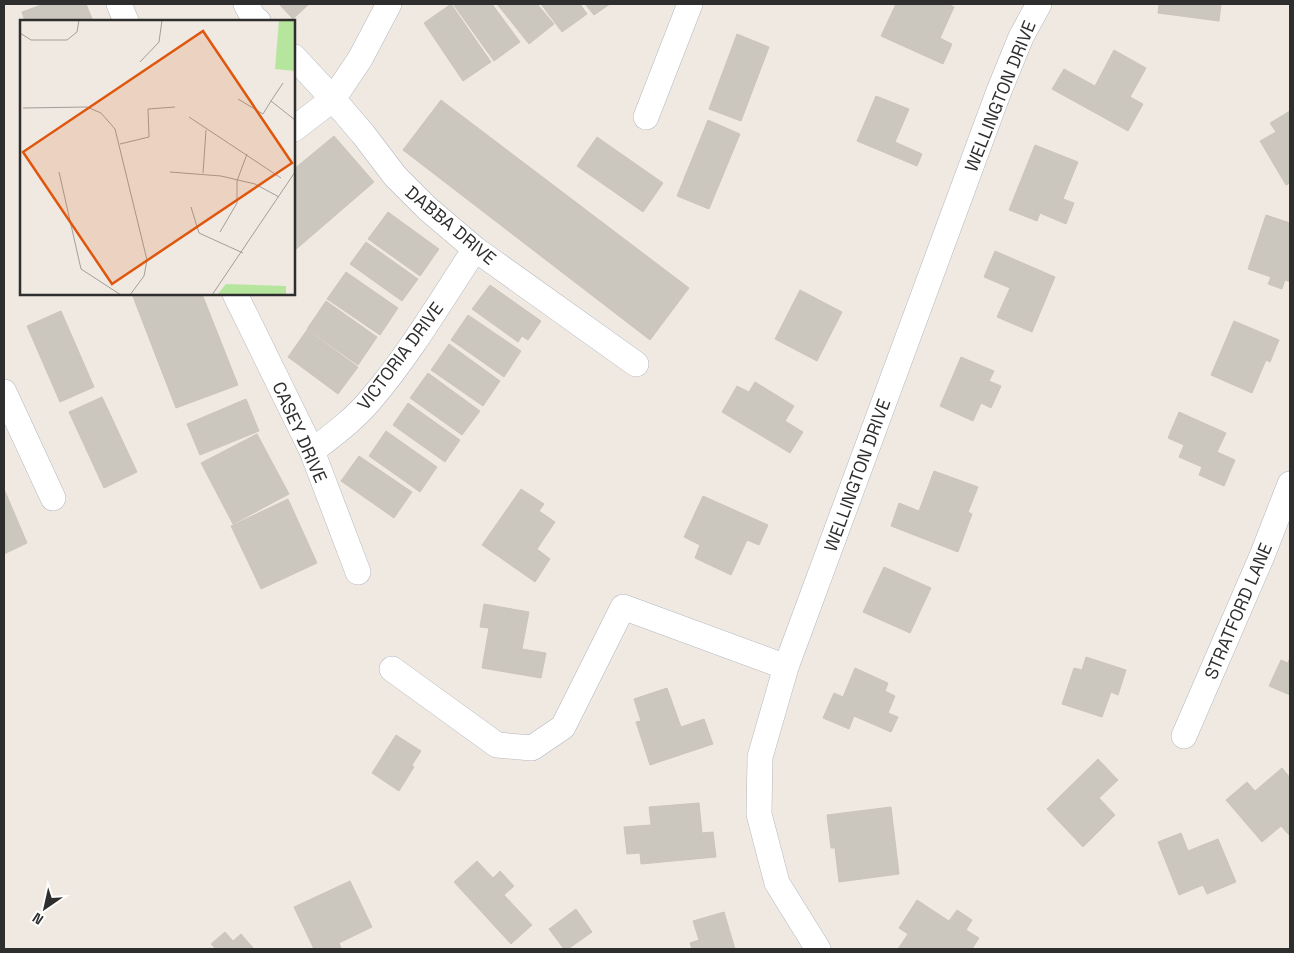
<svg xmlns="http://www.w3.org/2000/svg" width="1294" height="953" viewBox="0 0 1294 953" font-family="'Space Grotesk',sans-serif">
<rect width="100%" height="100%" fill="#efe9e1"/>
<path fill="#cbc7bf" stroke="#cbc5ba" d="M44 4H86L93 21H25L22 12Z
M279 4H309L293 19Z
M451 4 491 62 463 81 424 23Z
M453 4H492L520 42 494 61Z
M497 4H537L554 24 529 44Z
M541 4H580L587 14 562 32Z
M585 4H610L594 15Z
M896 4H947L954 7 940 38 952 44 943 64 881 36Z
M1159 4H1221L1219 21 1158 13Z
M737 34 769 47 741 121 709 109Z
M1114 50 1146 68 1130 97 1143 104 1128 131 1052 89 1064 69 1095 86Z
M876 96 909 109 895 142 922 154 917 166 857 141Z
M441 100 689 288 650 340 403 150Z
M1290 111V183L1286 185 1260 141 1276 132 1270 123Z
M708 120 740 134 709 209 677 196Z
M334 136 374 182 294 251V169Z
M597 137 663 183 643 212 577 166Z
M1035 145 1078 162 1063 199 1074 203 1066 224 1040 213 1037 221 1009 210Z
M388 212 439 249 420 276 368 239Z
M1266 215 1290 223V282L1285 280 1282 289 1268 284 1271 277 1248 269Z
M366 242 418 279 402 301 350 264Z
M995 251 1055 277 1032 332 997 317 1010 288 984 277Z
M346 272 398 308 380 335 327 299Z
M490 285 541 321 528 340 522 336 518 342 472 309Z
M800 290 842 312 817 361 775 339Z
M132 294H202L238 385 176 408Z
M326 301 377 337 358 365 307 329Z
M61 311 94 387 60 402 27 326Z
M468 315 521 351 504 377 451 340Z
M1234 321 1279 340 1270 362 1266 360 1252 393 1211 375Z
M307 330 358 367 338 394 288 357Z
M449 344 500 381 483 406 431 370Z
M961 357 994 371 989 381 1001 386 991 408 981 403 973 421 940 406Z
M428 373 480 411 462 435 410 398Z
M755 382 794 406 785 421 803 432 790 453 722 412 737 386 749 392Z
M102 397 137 472 104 488 69 412Z
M246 399 259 431 200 455 187 424Z
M408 403 460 440 445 462 393 425Z
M1179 412 1226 433 1217 452 1235 460 1224 486 1199 475 1202 467 1179 457 1184 445 1168 438Z
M386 431 437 467 420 492 369 456Z
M257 434 289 494 233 524 201 463Z
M359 456 412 492 394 518 341 481Z
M934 471 978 487 968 512 972 514 958 552 891 526 899 503 919 511Z
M4 489 27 543 4 554Z
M521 489 544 504 539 511 555 522 537 549 550 559 535 582 482 545Z
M703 496 768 525 759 545 747 540 731 575 695 558 700 545 684 537Z
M288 499 317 563 261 589 231 526Z
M884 567 931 588 910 633 863 612Z
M484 604 529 612 522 649 546 653 541 678 482 668 489 628 480 627Z
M1086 657 1126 670 1118 695 1111 692 1102 717 1062 704 1074 668 1082 670Z
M1290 657V695L1269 686 1281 660 1288 663Z
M855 668 888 683 885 691 895 696 888 713 898 717 891 732 854 716 849 729 823 718 834 693 843 697Z
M667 688 681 727 704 719 713 744 650 765 636 722 641 721 634 699Z
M396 735 421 751 412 765 414 767 399 791 372 773Z
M1098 759 1118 780 1099 798 1115 815 1083 847 1047 809Z
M1282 768 1290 778V833L1289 835 1281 826 1262 842 1226 800 1247 782 1255 791Z
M699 803 702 833 713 832 716 857 641 864 640 853 627 854 624 827 651 825 649 807Z
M891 807 899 874 839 882 835 848H831L827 815Z
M1181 833 1188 851 1218 839 1236 882 1207 894 1203 885 1179 895 1158 842Z
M477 861 493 878 500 871 514 886 504 895 532 925 511 944 454 882Z
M350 881 372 927 339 943 341 948 339 949H314L294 907Z
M917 900 949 921 957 910 972 920 966 930 979 938 972 949H898L908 934 899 928Z
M576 909 592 932 568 949H564L549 929Z
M724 912 735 949H692L690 943 699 940 693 921Z
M225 932 233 941 241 934 254 949H216L211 944Z"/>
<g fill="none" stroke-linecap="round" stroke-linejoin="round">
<defs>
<path id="minor" d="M119 4 126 21
M246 4 253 17 258 21
M294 57 333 99 363 134 395 176 428 209 475 249 636 364
M646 117 690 4
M294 129 333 99 360 59 389 4
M235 294 312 451 358 572
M4 392 53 498
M312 451C333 435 355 419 372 398 411 352 442 299 475 249
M392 669 497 745 532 748 563 727 623 607 786 667
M1184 736 1262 556 1290 484
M818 949 777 883 759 814 760 757 786 667 999 91 1021 37 1039 4"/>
</defs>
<use href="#minor" stroke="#b4b7c1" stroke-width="26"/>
<use href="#minor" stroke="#fff" stroke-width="25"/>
</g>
<g text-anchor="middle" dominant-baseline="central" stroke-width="4.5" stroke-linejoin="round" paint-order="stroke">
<g font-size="18" fill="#2e2e2e" stroke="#fff">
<text transform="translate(1000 96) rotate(-68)">WELLINGTON DRIVE</text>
<text transform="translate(451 225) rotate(40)">DABBA DRIVE</text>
<text transform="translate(400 356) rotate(-53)">VICTORIA DRIVE</text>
<text transform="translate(300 432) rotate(66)">CASEY DRIVE</text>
<text transform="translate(857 475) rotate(-70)">WELLINGTON DRIVE</text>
<text transform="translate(1238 611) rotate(-67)">STRATFORD LANE</text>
</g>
</g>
<g transform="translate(20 20)">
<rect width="275" height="275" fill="#efe9e1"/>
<path d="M259 0H275V51L255 49ZM206 264 266 266V275H197Z" fill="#b6e59e"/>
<path fill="none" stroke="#a29e99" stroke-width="1" d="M0 13 11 20H47L57 12 59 0M120 42 139 22 142 0M263 63 251 81 275 100M218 79 243 94 251 81M3 88 67 87 81 93 95 109 127 240 124 256 110 275M169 97 261 158M100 124 129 117 128 89 155 87M39 152 61 249 101 275M150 152 201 156 235 164 259 177M183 153 186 110M171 187 179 213 223 233M200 212 217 183V161L227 134M192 275 275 152"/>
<path fill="#df570e" fill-opacity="0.15" stroke="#df570e" stroke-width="2.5" d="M183 11 272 143 92 264 3 132Z"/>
<rect width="275" height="275" fill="none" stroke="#2e2e2e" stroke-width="2.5"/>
</g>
<rect width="1294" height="953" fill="none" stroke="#2e2e2e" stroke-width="10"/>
<g transform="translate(45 908) rotate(214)" stroke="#ffffff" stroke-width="4" paint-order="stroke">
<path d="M0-4L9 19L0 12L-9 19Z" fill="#2e2e2e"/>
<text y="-8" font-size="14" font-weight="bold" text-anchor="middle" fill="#2e2e2e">N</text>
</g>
</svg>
